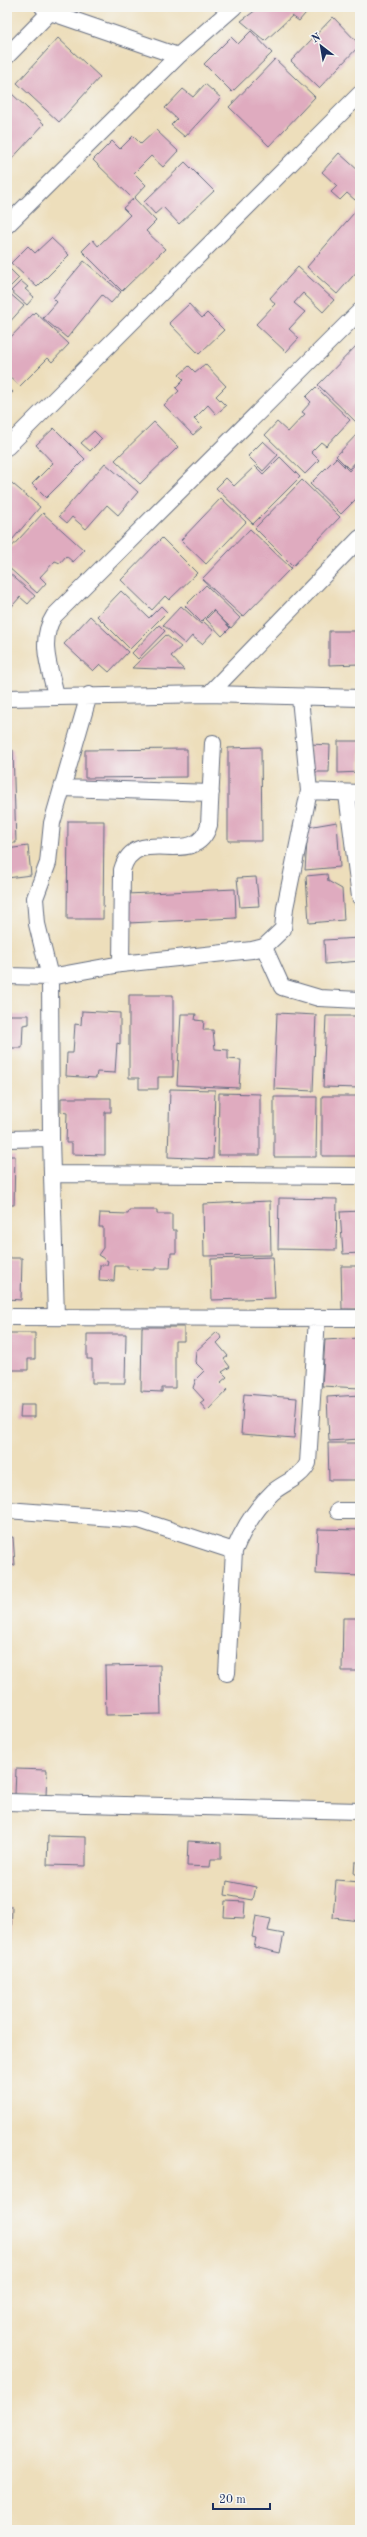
<svg xmlns="http://www.w3.org/2000/svg" width="367" height="2537" viewBox="0 0 367 2537" font-family="'Old Standard TT',serif">
<rect width="100%" height="100%" fill="#f6f6f2"/>
<filter id="ink" filterUnits="userSpaceOnUse"><feTurbulence type="fractalNoise" baseFrequency=".025" numOctaves="2"/><feDisplacementMap in="SourceGraphic" scale="8" xChannelSelector="R" yChannelSelector="G"/><feConvolveMatrix kernelMatrix="1 2 1 2 8 2 1 2 1" color-interpolation-filters="sRGB"/></filter>
<filter id="wash" filterUnits="userSpaceOnUse"><feTurbulence type="fractalNoise" baseFrequency=".012" numOctaves="4" result="noise"/><feDisplacementMap in="SourceGraphic" scale="16" xChannelSelector="R" yChannelSelector="G"/><feGaussianBlur stdDeviation="0.9" result="paint"/><feColorMatrix in="noise" values="0 0 0 0 0 0 0 0 0 0 0 0 0 0 0 0 0 1.4 0 .05"/><feComposite in="paint" operator="in"/></filter>
<g filter="url(#wash)">
<rect width="100%" height="100%" fill="#eddebb"/>
<g id="blocks">
<path fill="#dfabbf" d="M260 7H311L299 21 292 16 265 41 241 21Z
M333 17 360 45 319 88 291 61Z
M251 31 272 53 232 92 204 64 231 37 238 44Z
M58 38 100 77 59 122 17 83Z
M275 59 315 97 269 146 229 107Z
M205 84 221 98 185 137 171 125 177 119 165 108 183 89 193 97Z
M11 93 44 124 7 164V97Z
M156 130 178 151 163 167 151 156 134 173 146 185 134 198 156 221 146 231 165 249 122 291 82 251 93 240 98 246 130 215 123 208 133 199 93 160 112 141 120 149 133 136 141 144Z
M339 153 360 172V195L355 200 347 193 340 200 331 192 337 186 322 172Z
M185 162 214 191 179 224 163 207 155 214 144 202Z
M360 206V268L337 294 307 267Z
M51 238 69 255 37 287 11 263 28 246 35 253Z
M84 261 121 292 111 303 102 295 67 338 43 318 57 302 53 298Z
M7 266 19 278 8 289 7 288Z
M298 267 334 300 323 312 303 293 294 303 305 312 289 329 299 338 286 352 256 324 275 304 270 298Z
M21 281 28 287 25 289 34 297 27 305 11 291Z
M7 291 24 306 7 325Z
M189 304 202 318 207 313 224 330 199 354 169 323Z
M35 312 69 344 52 362 48 358 20 386 7 374V341Z
M360 342V418L356 422 318 385Z
M205 364 226 386 216 396 226 406 216 414 208 405 194 419 202 427 193 435 164 405 179 391 176 388 184 380 179 375 189 366 195 372Z
M7 386 13 392 7 398Z
M316 387 350 420 326 446 321 442 311 452 319 460 305 474 265 435 277 422 288 432 305 414 302 412 311 402 306 397Z
M154 422 178 447 140 484 115 460Z
M54 428 85 459 46 498 32 484 53 463 36 445Z
M94 431 102 439 90 451 81 443Z
M360 431V457L349 469 336 456Z
M263 441 278 455 263 471 248 456Z
M280 457 300 477 253 524 216 488 226 478 234 486 255 466 263 474Z
M336 458 349 471 360 459V495L341 514 310 484Z
M105 463 138 492 118 515 107 505 86 529 72 517 67 523 59 516Z
M7 479 40 507 7 546Z
M302 480 340 517 293 566 255 528Z
M221 498 246 522 206 564 181 540Z
M43 513 84 550 73 562 66 556 60 563 55 561 40 577 46 583 37 593 7 566V552Z
M250 529 291 568 243 617 202 579Z
M162 538 197 573 169 600 165 596 152 610 121 580Z
M7 571 35 596 28 604 20 597 7 612Z
M206 585 240 618 231 628 213 610 201 622 185 606Z
M121 591 149 618 161 606 167 612 130 649 97 616Z
M181 606 201 624 204 622 214 631 202 644 192 636 185 644 163 625Z
M214 611 230 628 222 636 206 619Z
M90 616 128 652 109 672 100 664 93 671 64 644Z
M159 625 165 631 138 659 132 653Z
M329 631H360V664L329 665Z
M166 635 181 647 171 656 184 670 132 668Z
M338 741H360V772L338 773Z
M310 744 330 745 329 772H309Z
M261 747 262 841H228V748Z
M187 749V777L85 778V750Z
M7 750H13L16 843H7Z
M68 821H104L103 919H67Z
M337 822 340 867 305 870 308 827Z
M28 846 31 875 7 878V849Z
M327 874 328 881 342 889 344 920 309 923 306 876Z
M256 877 259 906 240 907 237 878Z
M235 889 236 918 128 923 127 894Z
M360 938V961L325 964 324 940Z
M129 995H173V1077H158V1089H139V1078H129Z
M82 1011 120 1013V1044L117 1043 115 1073 97 1072 96 1078 66 1076 67 1053H73L75 1024 81 1025Z
M277 1013 316 1015 313 1091 274 1089Z
M181 1014H196L195 1020 204 1021 203 1030H213L215 1049 228 1050V1059L241 1060 239 1088 177 1085Z
M7 1015H29V1024L23 1025 22 1048H7Z
M326 1016H360V1088L323 1087Z
M170 1089 215 1090 213 1159 168 1157Z
M219 1093 260 1094V1155H218Z
M322 1096H360V1156H322Z
M274 1097H317L316 1157H274Z
M61 1098H111V1112H105V1155L72 1154V1143H66L67 1113 61 1112Z
M7 1156H15L14 1205H7Z
M279 1198 337 1199 336 1250 278 1249Z
M270 1201 271 1255 204 1256 203 1204Z
M129 1210H157V1214H172V1230H176V1253H171L170 1268H155V1270L128 1269V1266H115L114 1281 99 1280 100 1265H107L108 1261 98 1255 103 1248V1227H99L100 1213 128 1214Z
M360 1211V1253L343 1254 340 1212Z
M273 1257 275 1298 212 1300 211 1259Z
M7 1258H22L21 1300 7 1299Z
M341 1266H360V1309H342Z
M142 1327H184V1341H175V1388H162V1392L141 1391Z
M217 1332 222 1338 217 1343 228 1356 224 1359 230 1367 222 1372 227 1377 221 1382 228 1389 207 1411 200 1403 204 1400 193 1388 196 1379 204 1371 195 1362 196 1351Z
M7 1333H35V1359H28V1370H7Z
M87 1334H126L125 1383H92V1359H87Z
M360 1338V1388L322 1386 325 1340Z
M244 1394 297 1398 294 1438 241 1434Z
M360 1395V1439L329 1441 327 1397Z
M21 1405H35V1417H20Z
M328 1443H360V1480H329Z
M318 1529 360 1530V1576L316 1574Z
M13 1537 15 1565 7 1566V1538Z
M343 1618H360V1671H342Z
M160 1665 161 1714 106 1715 105 1666Z
M16 1769 47 1770 46 1796 15 1795Z
M48 1836 86 1837V1866L47 1865Z
M188 1841 221 1843V1859H211L210 1867 187 1866Z
M355 1862H360V1874H354Z
M336 1880 360 1882V1921L333 1918Z
M227 1881 256 1887 253 1900 225 1895Z
M225 1901 245 1902 244 1918 224 1917Z
M7 1907H12L11 1937 7 1936Z
M256 1916 271 1919 268 1931 284 1934 280 1953 254 1947 256 1938 252 1937Z"/>
</g>
</g>
<g filter="url(#ink)">
<use href="#blocks" fill-opacity="0" stroke="#646c7f" stroke-width="1"/>
<g fill="none" stroke-linecap="round" stroke-linejoin="round">
<defs>
<path id="minor" d="M43 7 50 12 178 56
M7 56 55 7
M7 225 178 56 234 7
M7 447 360 94
M209 694 360 538
M56 695C50 669 38 641 54 616L360 311
M7 698 209 694 360 698
M63 788 211 793
M309 791 360 793
M347 794 360 897
M264 947 282 987 319 998 360 1000
M121 964 122 870C136 821 195 872 209 825L213 743
M7 976 50 977 121 964 252 950 264 947 283 929 285 908 309 791 300 698
M7 1139 51 1138
M52 1174 360 1176
M7 1317 360 1318
M56 1317 51 1138 50 977 37 924 35 898 48 863 52 823 89 695
M7 1510 139 1520 234 1551
M338 1511H360
M227 1673 234 1551C243 1529 255 1509 273 1492 285 1482 301 1478 308 1463L317 1318
M7 1802 360 1811"/>
</defs>
<use href="#minor" stroke="#646c7f" stroke-width="18"/>
<use href="#minor" stroke="#fff" stroke-width="16"/>
</g>
</g>
<rect width="367" height="2537" fill="none" stroke="#f6f6f2" stroke-width="24"/>
<g transform="translate(321 46) rotate(329)" stroke="#f6f6f2" stroke-width="3" paint-order="stroke">
<path d="M0-3L7 15L0 10L-7 15Z" fill="#1b2f5e"/>
<text y="-6" font-size="11" font-weight="bold" text-anchor="middle" fill="#1b2f5e">N</text>
</g>
<path d="M213 2503v6h57v-6" fill="none" stroke="#1b2f5e" stroke-width="2"/>
<text x="219" y="2503" font-size="12" fill="#1b2f5e" stroke="#f6f6f2" stroke-width="3" paint-order="stroke">20 m</text>
</svg>
